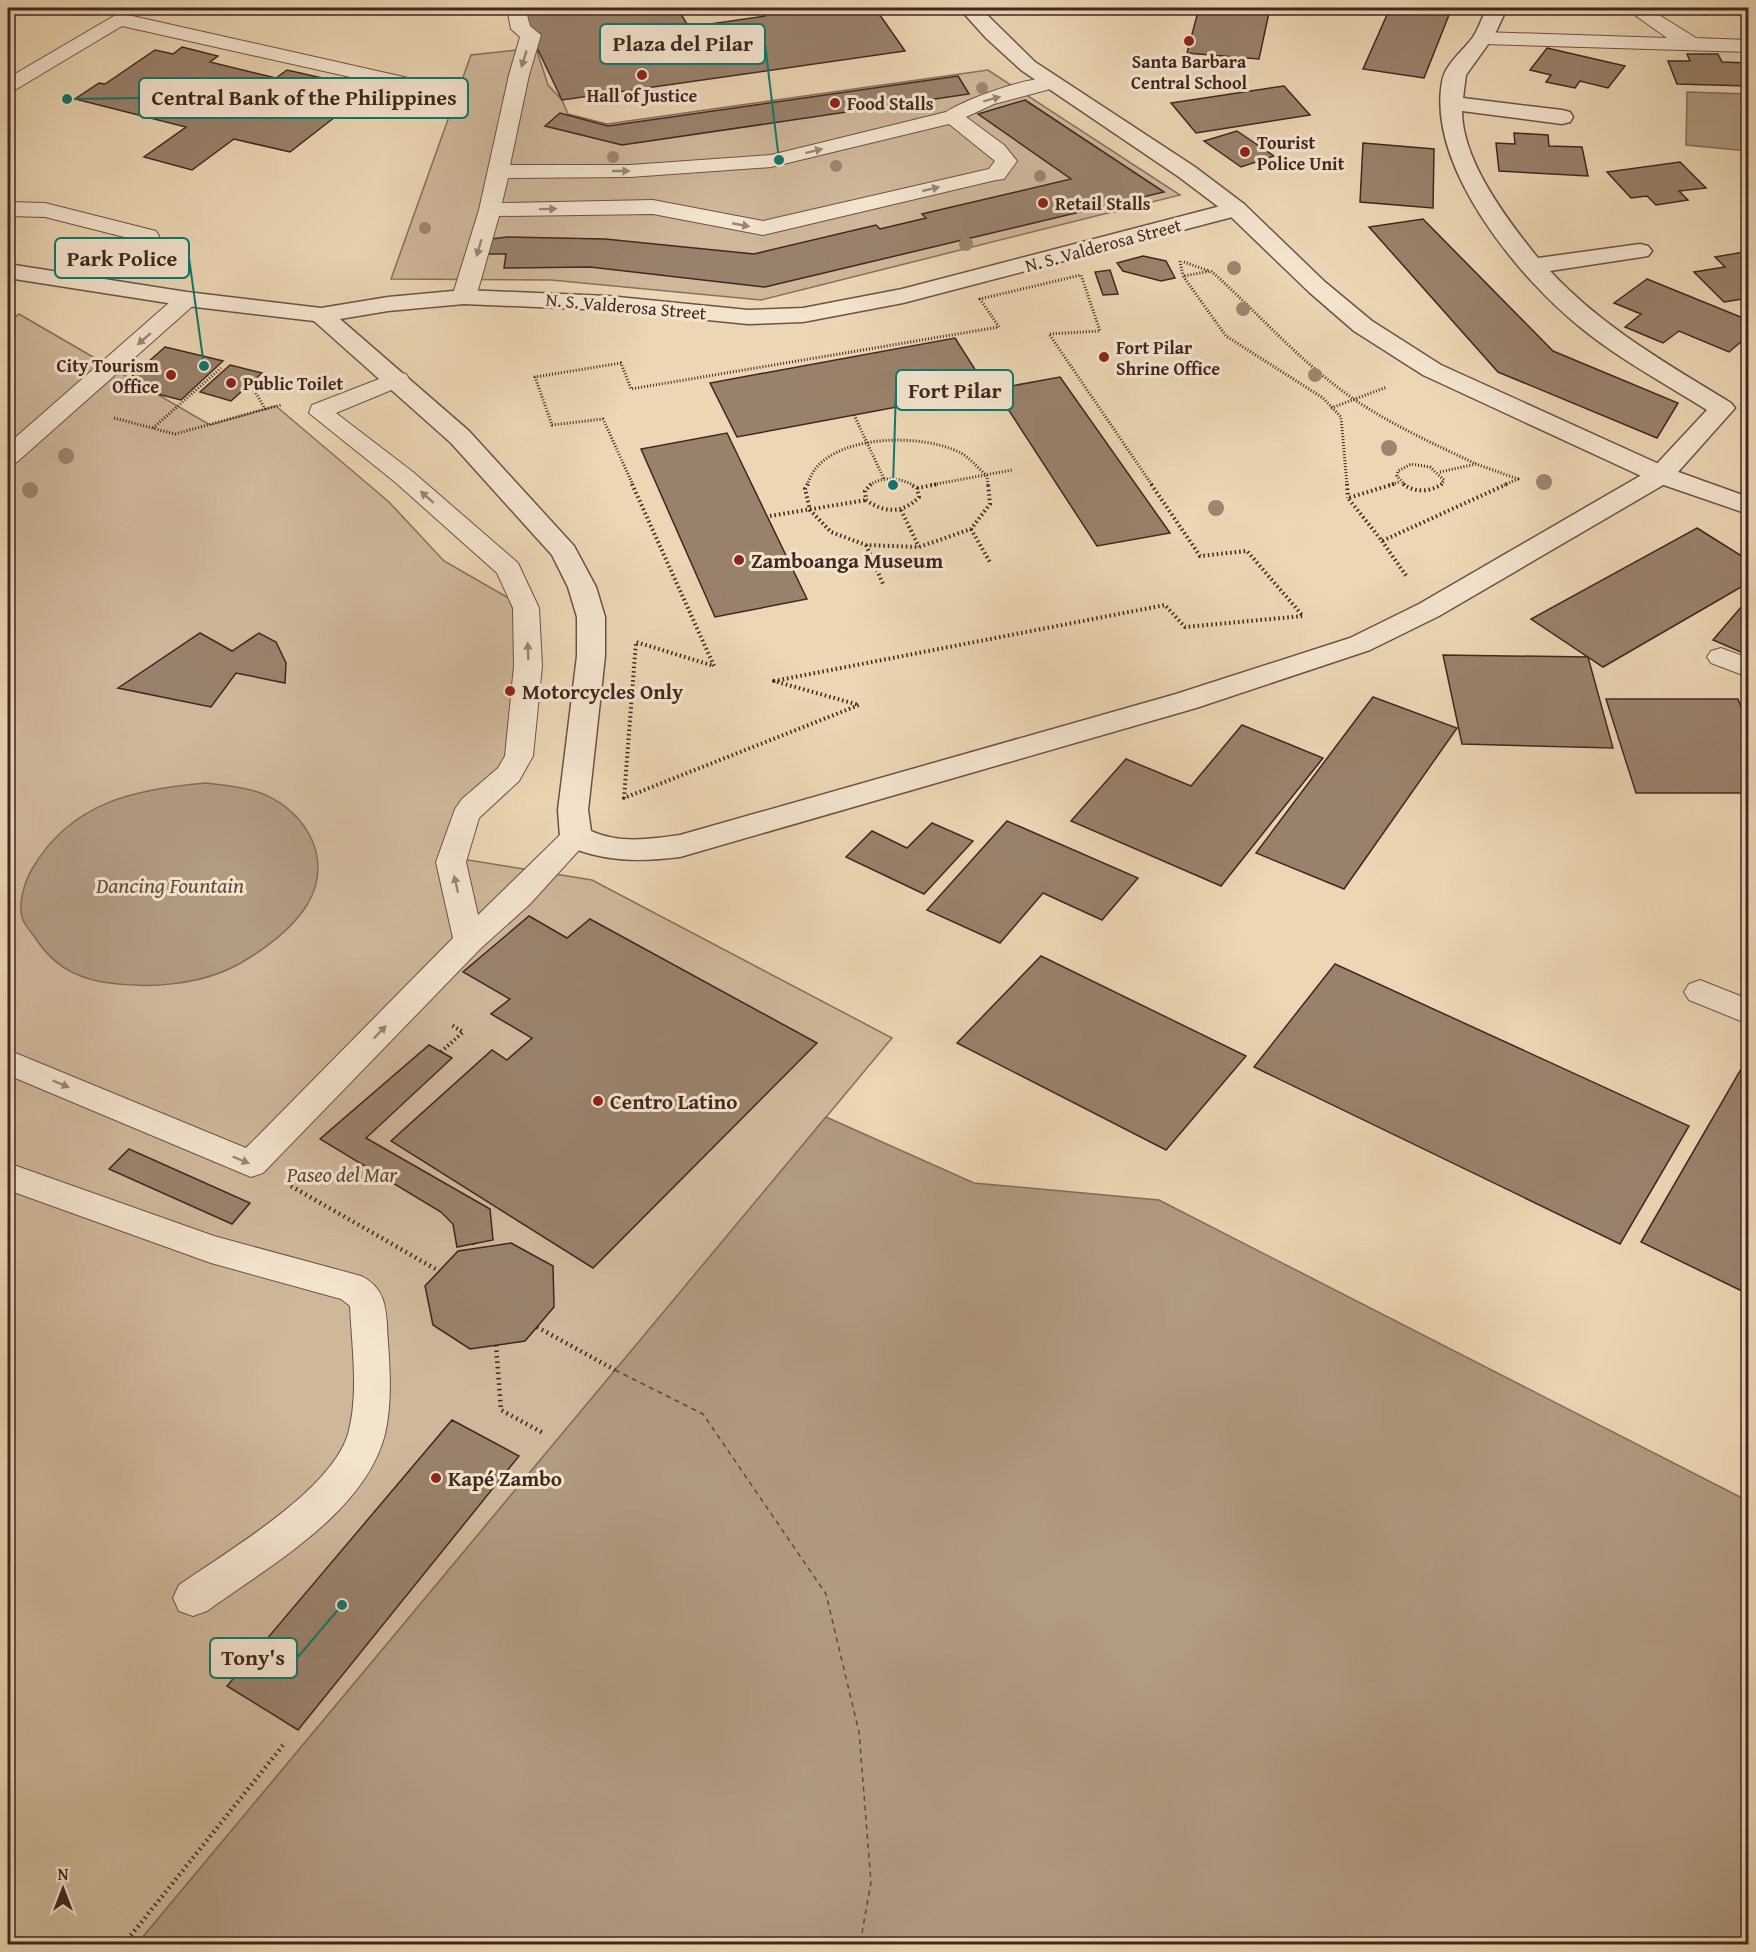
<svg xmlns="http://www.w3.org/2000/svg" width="1756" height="1952" viewBox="0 0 1756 1952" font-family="'Gentium Book Plus',serif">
<rect width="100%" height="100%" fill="#ecd6b3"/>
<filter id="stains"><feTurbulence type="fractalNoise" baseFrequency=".00333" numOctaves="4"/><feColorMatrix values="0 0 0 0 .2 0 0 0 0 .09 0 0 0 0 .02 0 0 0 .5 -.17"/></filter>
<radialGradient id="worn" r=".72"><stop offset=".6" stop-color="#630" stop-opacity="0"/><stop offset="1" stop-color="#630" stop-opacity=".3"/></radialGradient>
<path fill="#cfb89a" stroke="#87705d" stroke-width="1.5" d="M536 48 548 85 562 100 568 114 607 124 988 70 1180 195 761 300 551 280 391 279 471 55Z
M19 314 210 425 276 406 389 502 444 561 526 608 516 754 449 857 592 880 892 1038 137 1944H8V323Z"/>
<path fill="#b19b81" stroke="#836d5a" stroke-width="1.5" d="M1687 92 1748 94V151L1686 145Z
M206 783C221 785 237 786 251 790 301 803 337 856 307 905 291 930 265 949 239 964 199 986 146 989 102 982 71 976 51 963 34 936 30 931 23 923 22 917 18 903 25 881 32 869 71 802 135 789 206 783Z
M826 1117 974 1183 1159 1200 1748 1501V1944H137Z"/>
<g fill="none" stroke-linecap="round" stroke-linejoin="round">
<path stroke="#614a3d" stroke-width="1.5" stroke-dasharray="5 4.5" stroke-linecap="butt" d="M615 1370 703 1414 826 1594 859 1732 871 1882 860 1944"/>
</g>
<path fill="#99826c" stroke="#3f2820" stroke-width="1.5" d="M518 8H677L689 27 765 16 760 8H875L905 51 562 100Z
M1199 8H1270L1259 59 1187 53Z
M1390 8 1449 15 1424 78 1363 69Z
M1697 8H1748V9L1704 15Z
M182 47 218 56 210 62 276 78 287 70 371 89 290 152 234 139 192 170 144 157 186 127 75 99 99 83 105 84 155 50 173 54Z
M1547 48 1625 66 1608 88 1580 81 1575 88 1546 82 1551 75 1530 70Z
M1687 54H1718L1722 62 1748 63V86L1677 84 1668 61H1690Z
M958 76 969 94 622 145 545 126 560 113 608 126Z
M1284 86 1310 115 1196 133 1171 103Z
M1025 100 1164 192 765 287 590 267 504 268 506 254H487L491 239 507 237 605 239 754 254 876 225 880 229 926 218 922 214 1071 179 978 114Z
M1237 131 1274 156 1241 167 1204 141Z
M1514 133 1548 135 1549 146 1582 147 1588 176 1499 171 1496 143 1515 144Z
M1363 143 1434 149 1433 208 1360 202Z
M1680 162 1706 188 1679 191 1688 200 1656 205 1647 196 1631 198 1607 172Z
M1423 219 1553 351 1678 403 1657 438 1498 372 1369 227Z
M1744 252 1748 256V298L1724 302 1694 272 1725 267 1715 257Z
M1143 256 1166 261 1175 278 1161 281 1123 271 1117 263Z
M1110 270 1118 294 1103 295 1095 272Z
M1647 279 1748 320V336L1729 352 1679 331 1663 343 1625 327 1641 314 1614 303Z
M955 338 988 390 737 437 710 383Z
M165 347 207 357 223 361 181 400 122 385Z
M230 365 262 373 231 401 200 392Z
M1060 377 1170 533 1097 546 995 389Z
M727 433 807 599 715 617 641 449Z
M1697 528 1748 560V583L1603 667 1531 619Z
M1748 599V655L1713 640Z
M200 633 232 651 259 633 276 642 286 663 285 683 236 673 211 707 118 688Z
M1443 655 1588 657 1613 748 1462 744Z
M1373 697 1457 728 1344 889 1256 853Z
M1606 699H1738L1748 726V793H1636Z
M1242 725 1323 758 1221 886 1071 821 1126 759 1191 786Z
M1007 821 1138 878 1102 920 1043 893 1000 943 927 910Z
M932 823 973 841 924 894 846 857 872 831 907 848Z
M529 916 567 938 590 919 817 1043 593 1268 391 1141 492 1050 507 1060 532 1038 491 1014 510 999 463 972Z
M1041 956 1246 1056 1166 1150 957 1043Z
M1335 964 1689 1126 1620 1244 1254 1067Z
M429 1045 452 1058 366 1138 490 1209 493 1240 457 1247 453 1224 441 1212 320 1139Z
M1748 1057V1294L1641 1242Z
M129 1149 250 1203 232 1224 109 1169Z
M511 1243 553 1266 554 1307 525 1341 470 1349 433 1325 425 1286 458 1251Z
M452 1420 519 1456 298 1730 227 1686Z"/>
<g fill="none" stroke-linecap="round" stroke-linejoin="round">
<defs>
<path id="service" d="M507 8H525L530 26 541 35 529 75 510 165H630L771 155 946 112C966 99 1035 73 1058 79L1061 83 1058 87 994 104 966 117 1004 145 1017 161 1004 179 996 180 763 235 653 214 499 216 476 297 472 302H456L452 297 479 210 509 75 520 37 511 29ZM949 124 995 161 989 169 763 221 653 200 502 203 508 178 630 177 771 167Z
M1625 8H1648L1696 38 1748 40V52L1483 44 1476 42 1473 38 1476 34 1483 32 1667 38Z
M119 13 404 77 411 79 414 83 411 87 404 89 122 26 15 90 8 92V78Z
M8 202 45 203 156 231 159 236 156 241 148 243 45 217 8 216Z
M187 292 195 294 199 299 195 304 17 462 8 464V444L179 294Z
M397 372 406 374 409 379 406 384 336 413 413 472 518 563 539 608 542 666 533 756 519 781 479 818 466 862 478 915 565 830 576 827 587 830 591 837 530 904 480 949 263 1173 251 1177 8 1075V1050L246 1148 453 938 436 862 455 809 462 799 498 768 505 756 514 666 513 608 497 573 395 482 309 413 312 405Z
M1721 648 1748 658V677L1711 663 1707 657 1711 651Z
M1700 980 1748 999V1024L1689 1000 1684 992 1689 984Z
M8 1163 214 1236 361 1276C389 1289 386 1316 388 1342 390 1372 392 1404 385 1434 365 1513 269 1566 207 1611L193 1616 179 1611 173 1598 179 1585C226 1552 331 1491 348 1434 359 1394 352 1348 350 1306L341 1299 211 1263 8 1190Z"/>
<path id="minor" d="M1487 8H1507L1494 36 1466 75 1463 98 1562 110 1570 112 1573 117 1570 122 1562 124 1462 111C1462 161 1508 221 1538 258L1640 244 1648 246 1652 251 1648 256 1550 271C1602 327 1666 363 1731 403L1735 408 1670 481 1439 616 1370 650 1196 708 680 857C638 862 604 862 565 845L560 837 558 810 577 656V617L568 587 552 555 451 443 314 321 187 306 8 278V264L187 292 321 308 388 297 464 290 608 296 748 310 803 308 902 289 1236 202 1244 204 1248 209 1244 214 903 303 803 322 748 324 608 310 464 304 388 311 340 319 469 431 574 546 596 587 605 617V656L588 810 591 831C620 844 650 839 680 835L1176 694 1350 638 1419 604 1652 469 1707 410C1664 383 1619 359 1580 327 1518 277 1427 167 1442 82 1445 64 1463 51 1473 37 1479 28 1482 17 1487 8Z"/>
<path id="tertiary" d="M959 8H980L1035 62 1195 167 1244 204 1325 282 1372 321 1441 365 1670 469 1748 497V514L1652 481 1423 375 1354 331 1309 292 1228 214 1179 177 1021 70 986 38Z"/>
</defs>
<use href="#service" stroke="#6a5445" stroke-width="2"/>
<use href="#minor" stroke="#6a5445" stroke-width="3"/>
<use href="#tertiary" stroke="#6a5445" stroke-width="3"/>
<path stroke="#3f2820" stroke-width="3" stroke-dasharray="1 2" stroke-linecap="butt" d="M1180 261 1183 276
M1184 262 1209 271
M1331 408 1387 387
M265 409 281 405
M854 415 884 479
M114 418 175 434 265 409 252 386
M153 428 221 368
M1440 472 1476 464 1518 479 1504 485
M633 485 603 419 552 425 535 377 621 363 631 389 999 327 980 299 1081 275 1100 331 1049 334 1152 485
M807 485C809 480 812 473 815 469 844 434 921 434 959 452 969 457 979 469 987 476L988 485
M870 485C882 476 900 478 913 485
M931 485 1012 470
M1347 485 1341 417 1323 398 1226 336 1183 276 1211 271C1253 308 1291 352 1336 386 1378 419 1428 441 1476 464
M1389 485 1400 482
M1405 485 1397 476 1398 471 1411 464 1430 467 1444 480 1441 485"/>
<path stroke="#3f2820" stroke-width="4" stroke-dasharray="1.5 3" stroke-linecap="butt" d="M632 484 714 666 636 642 624 798 859 705 774 681 1165 605 1185 627 1303 616 1247 551 1200 556 1151 484
M808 484 805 489 810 510 831 532 866 545 919 547 971 529 990 504 988 484
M871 484 865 491 866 500C884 513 903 514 919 497L917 488 910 484
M1347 484 1348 498
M1394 484 1348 498 1382 541 1507 484
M1403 484C1415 493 1430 492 1442 484
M917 488 939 484
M901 510 919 547
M770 516 866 500
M971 529 991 564
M1382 541 1407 577
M866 545 883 584
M441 1052 463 1032 450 1024"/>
<path stroke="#3f2820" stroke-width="4.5" stroke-dasharray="1.5 4" stroke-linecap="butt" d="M291 1186 439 1271
M474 1243 476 1248
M537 1327 615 1370
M496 1345 501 1410 543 1433
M124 1944 284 1744"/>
<use href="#service" fill="#f3e4ce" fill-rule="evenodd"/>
<use href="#minor" fill="#f3e4ce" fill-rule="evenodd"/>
<use href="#tertiary" fill="#f3e4ce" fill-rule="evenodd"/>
</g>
<g fill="#9d866f">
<circle cx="982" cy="88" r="6"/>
<circle cx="613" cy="157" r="6"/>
<circle cx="836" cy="166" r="6"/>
<circle cx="1040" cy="176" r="6"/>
<circle cx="1114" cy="207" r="6"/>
<circle cx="425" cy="228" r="6"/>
<circle cx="966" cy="244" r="7"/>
<circle cx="1234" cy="268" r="7"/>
<circle cx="1243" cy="309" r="7"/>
<circle cx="1315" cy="375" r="7"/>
<circle cx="1389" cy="448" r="8"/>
<circle cx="66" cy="456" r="8"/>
<circle cx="1544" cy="482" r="8"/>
<circle cx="30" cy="490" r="8"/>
<circle cx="1216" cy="508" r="8"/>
</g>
<defs><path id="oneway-solid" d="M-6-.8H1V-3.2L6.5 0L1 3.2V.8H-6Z" transform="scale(1.5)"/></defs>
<g fill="#998677">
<use href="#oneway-solid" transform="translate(524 59) rotate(107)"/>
<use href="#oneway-solid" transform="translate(992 99) rotate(-15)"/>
<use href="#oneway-solid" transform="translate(814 151) rotate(-14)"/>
<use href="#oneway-solid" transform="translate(621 171)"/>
<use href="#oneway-solid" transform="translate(931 189) rotate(-13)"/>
<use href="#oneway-solid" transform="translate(548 209) rotate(-1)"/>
<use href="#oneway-solid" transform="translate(741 225) rotate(11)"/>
<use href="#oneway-solid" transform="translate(479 248) rotate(106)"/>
<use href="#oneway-solid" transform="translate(144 339) rotate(139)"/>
<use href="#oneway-solid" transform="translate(427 497) rotate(-139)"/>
<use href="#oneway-solid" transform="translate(528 651) rotate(-92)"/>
<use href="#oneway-solid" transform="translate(456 884) rotate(-103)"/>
<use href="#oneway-solid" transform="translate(380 1032) rotate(-46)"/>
<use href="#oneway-solid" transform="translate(61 1084) rotate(23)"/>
<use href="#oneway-solid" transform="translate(241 1160) rotate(22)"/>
</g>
<g fill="#8f2418" stroke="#f3e4ce" stroke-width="2">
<circle cx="1189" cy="41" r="6"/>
<circle cx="642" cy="75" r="6"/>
<circle cx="835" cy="103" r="6"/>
<circle cx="1245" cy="152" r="6"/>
<circle cx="1043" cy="203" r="6"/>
<circle cx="1104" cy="357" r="6"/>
<circle cx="171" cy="375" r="6"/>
<circle cx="231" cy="383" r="6"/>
<circle cx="739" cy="560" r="6"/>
<circle cx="510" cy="691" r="6"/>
<circle cx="598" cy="1101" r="6"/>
<circle cx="436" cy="1478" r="6"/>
</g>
<g text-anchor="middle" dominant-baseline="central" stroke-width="6" stroke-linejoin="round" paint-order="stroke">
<g font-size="18" font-weight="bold" fill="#3f2820" stroke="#f3e4ce" text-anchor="start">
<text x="1189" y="61" text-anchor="middle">Santa Barbara<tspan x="1189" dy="21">Central School</tspan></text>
<text x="642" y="95" text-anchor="middle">Hall of Justice</text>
<text x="847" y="103">Food Stalls</text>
<text x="1257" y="142">Tourist<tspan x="1257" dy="21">Police Unit</tspan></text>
<text x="1055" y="203">Retail Stalls</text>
<text x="1116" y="347">Fort Pilar<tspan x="1116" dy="21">Shrine Office</tspan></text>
<text x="159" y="365" text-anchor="end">City Tourism<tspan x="159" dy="21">Office</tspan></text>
<text x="243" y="383">Public Toilet</text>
</g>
<g font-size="18" fill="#3f2820" stroke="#f3e4ce">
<text transform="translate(1103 245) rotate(-15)">N. S. Valderosa Street</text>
<text transform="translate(626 306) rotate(5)">N. S. Valderosa Street</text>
</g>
<g font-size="21" font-weight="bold" fill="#3f2820" stroke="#f3e4ce" text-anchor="start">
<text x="751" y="560">Zamboanga Museum</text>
<text x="522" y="691">Motorcycles Only</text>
<text x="610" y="1101">Centro Latino</text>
<text x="448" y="1478">Kapé Zambo</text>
</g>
<g font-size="21" font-style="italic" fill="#5c4538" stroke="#f3e4ce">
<text x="342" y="1174">Paseo del Mar</text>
</g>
<g font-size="22" font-style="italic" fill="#614a3d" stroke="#f3e4ce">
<text x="170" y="885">Dancing Fountain</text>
</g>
</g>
<path fill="none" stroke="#0f766e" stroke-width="2" d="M779 160L765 44M67 99L139 98M204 366L189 258M893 485L896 390M342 1605L297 1658"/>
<g fill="#0f766e" stroke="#f3e4ce" stroke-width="2">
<circle cx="779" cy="160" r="6"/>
<circle cx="67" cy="99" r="6"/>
<circle cx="204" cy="366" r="6"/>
<circle cx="893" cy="485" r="6"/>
<circle cx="342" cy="1605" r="6"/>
</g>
<g fill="#f3e4ce" stroke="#0f766e" stroke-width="2">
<rect x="600" y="24" width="165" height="40" rx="6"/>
<rect x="139" y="78" width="329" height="40" rx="6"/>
<rect x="55" y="238" width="134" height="40" rx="6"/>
<rect x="896" y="370" width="117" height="40" rx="6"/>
<rect x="210" y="1638" width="87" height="40" rx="6"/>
</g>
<g font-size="22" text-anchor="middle" font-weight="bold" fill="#3f2820">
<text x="683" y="51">Plaza del Pilar</text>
<text x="304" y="105">Central Bank of the Philippines</text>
<text x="122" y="266">Park Police</text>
<text x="955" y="398">Fort Pilar</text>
<text x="253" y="1665">Tony's</text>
</g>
<rect width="1756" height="1952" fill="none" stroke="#ecd6b3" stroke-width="30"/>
<rect x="9" y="9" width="1738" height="1934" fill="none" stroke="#3f2820" stroke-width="3"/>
<rect x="15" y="15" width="1726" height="1922" fill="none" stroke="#3f2820" stroke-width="1.5"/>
<g transform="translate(63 1889)" stroke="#f3e4ce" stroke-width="4.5" paint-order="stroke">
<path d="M0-4.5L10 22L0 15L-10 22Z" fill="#3f2820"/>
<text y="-9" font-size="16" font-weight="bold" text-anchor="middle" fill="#3f2820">N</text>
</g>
<rect width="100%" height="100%" filter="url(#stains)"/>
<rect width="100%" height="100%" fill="url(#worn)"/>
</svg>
